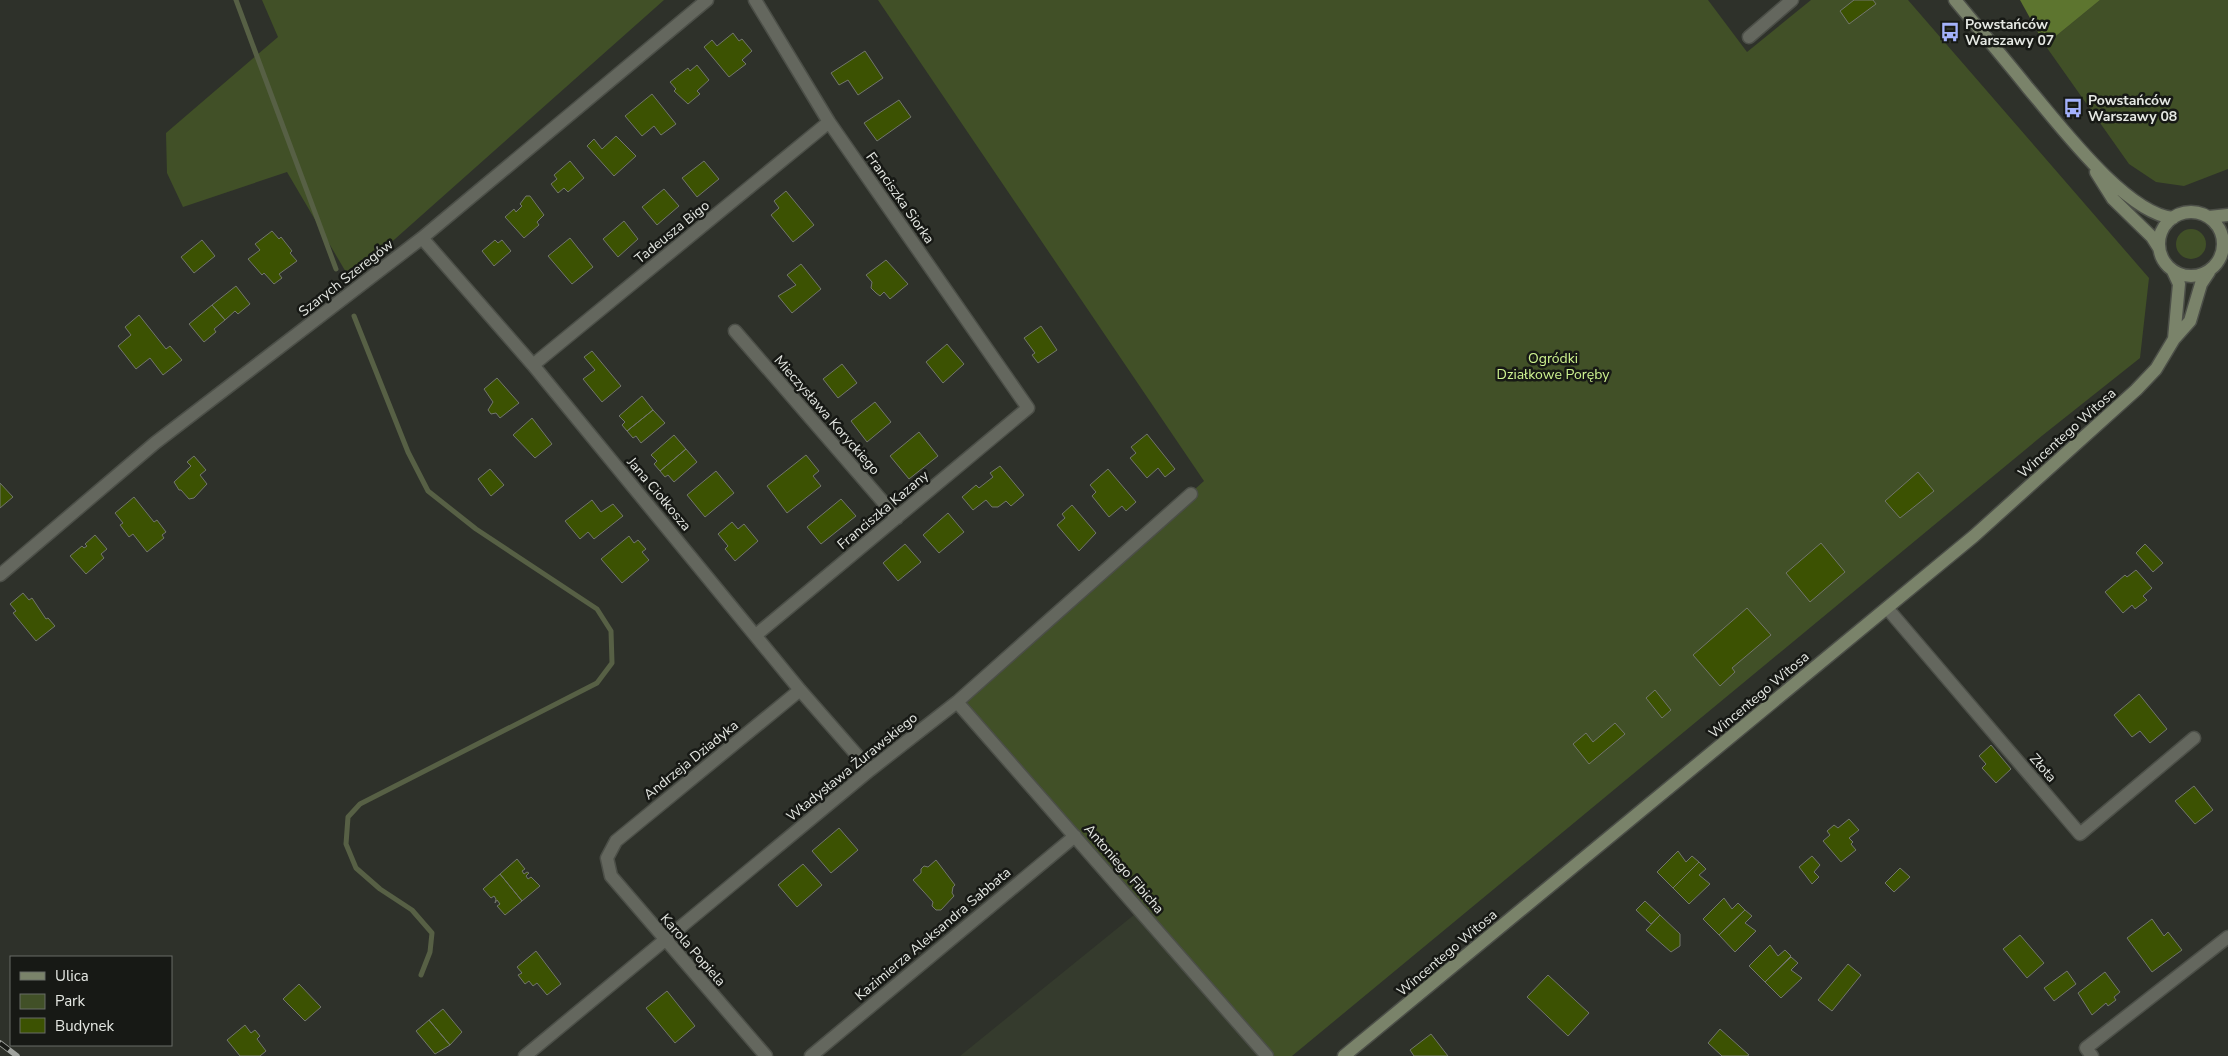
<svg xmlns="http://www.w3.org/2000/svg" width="2228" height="1056" viewBox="0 0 2228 1056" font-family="'Nunito Sans',sans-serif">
<rect width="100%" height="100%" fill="#2e312a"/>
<path fill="#353b2d" d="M1140 910 1267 1056H960Z"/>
<path fill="#415027" d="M262 0H664L350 279 287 172 183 207 167 173 166 133 278 37Z
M878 0H1708L1747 52 1811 0H1908L2149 278 2140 358 2043 435 1292 1056H1267L957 702 1204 481Z
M2100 0H2228V169L2184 186 2156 182 2129 164 2045 45Z
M2176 244a15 15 0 1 1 30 0a15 15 0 1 1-30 0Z"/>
<path fill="#5d752f" d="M2020 0H2100L2045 45Z"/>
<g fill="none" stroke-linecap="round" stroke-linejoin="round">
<path stroke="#576045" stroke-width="5" d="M236 0 336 269
M354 316 408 452 428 491 476 529 597 609 611 631 612 663 597 683 360 804 348 817 346 844 356 868 380 889 412 910 432 933 430 952 421 975"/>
</g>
<path fill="#3c5202" stroke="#72766d" d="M1854 0H1873L1876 4 1849 24 1840 11Z
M733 33 739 41 742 39 752 51 742 60 746 64 729 77 704 47 712 40 717 46Z
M865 51 883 78 858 95 848 80 839 85 831 73Z
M697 65 709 80 697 91 700 94 688 104 674 91 676 89 670 82 688 68 690 71Z
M652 94 676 124 661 135 654 126 642 136 625 116Z
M899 100 911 117 877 141 864 123Z
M616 136 636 156 614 176 587 146 594 139 602 149Z
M570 161 584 178 568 192 564 188 558 193 551 184 557 179 554 175Z
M704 161 719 179 697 197 682 178Z
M664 189 679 206 657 225 642 207Z
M786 191 814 225 793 242 771 215 779 208 774 201Z
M526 196H530L544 215 537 222 539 225 524 238 505 217 514 209 516 212 522 206 520 204Z
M624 221 638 239 618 257 603 239Z
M272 231 279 239 281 237 292 251 290 253 297 261 279 274 282 278 274 284 264 273 262 275 248 259 260 250 255 244Z
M570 238 593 267 572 284 548 256Z
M202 240 215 256 194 273 181 257Z
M495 240 498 243 502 240 511 251 494 266 482 251Z
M886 260 908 284 890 299 884 292 880 296 876 293 871 288 872 282 866 275Z
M801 264 821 289 792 313 778 296 796 285 787 275Z
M236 286 250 304 238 314 235 311 225 320 212 305Z
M212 305 225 320 214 329 216 332 204 342 189 324Z
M139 315 166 349 170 346 182 360 163 375 150 358 136 369 118 346 131 335 125 327Z
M1041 326 1057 350 1038 363 1032 355 1035 353 1024 338Z
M947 344 964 364 943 383 926 362Z
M592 351 621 386 602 402 583 379 595 370 584 357Z
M842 364 857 383 838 398 823 379Z
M497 378 519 403 500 418 496 413 491 414 488 410 493 402 484 389Z
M642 396 653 410 627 431 622 425 625 422 619 416Z
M875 402 891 422 867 442 851 421Z
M653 410 665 423 641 443 636 436 633 438 627 431Z
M532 418 552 444 535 458 513 435Z
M919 432 938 456 909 479 890 456Z
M1147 434 1175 469 1165 477 1158 468 1147 478 1130 458 1136 453 1131 447Z
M674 435 686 449 660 471 654 464 657 461 651 455Z
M686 449 697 462 674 482 668 475 665 477 660 471Z
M806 455 819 471 813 476 821 486 787 513 767 486Z
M194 456 206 470 200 475 207 484 194 498 189 499 181 490H179L174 482 191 466 187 462Z
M1000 466 1024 495 1011 506 1006 501 998 507H992L986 500 973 510 962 497 976 485 979 488 993 477 990 473Z
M490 469 504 485 491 496 478 479Z
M1108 469 1136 502 1126 511 1122 506 1109 517 1092 496 1096 492 1090 485Z
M716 471 734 493 705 517 687 495Z
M1918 472 1934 491 1900 518 1885 501Z
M0 483 13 497 0 508Z
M134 497 154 522 157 520 166 532 162 535 164 538 147 552 133 534 129 537 120 525 123 523 115 513Z
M841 499 856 516 821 544 807 527Z
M592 500 601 512 613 504 623 516 594 539 588 532 580 539 565 521Z
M1072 505 1096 533 1079 551 1057 525 1065 518 1062 514Z
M948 513 964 532 939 553 923 535Z
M732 522 738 529 744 524 758 541 735 561 725 549 728 546 718 534Z
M95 535 107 549 101 554 104 558 86 574 70 556 82 546 84 548 87 546 85 544Z
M629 536 634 543 638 540 646 549 642 552 649 560 622 583 601 559Z
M1821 543 1845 572 1810 602 1786 573Z
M905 544 921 562 898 581 883 563Z
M2145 544 2163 563 2153 572 2136 553Z
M2136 570 2152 588 2143 596 2147 600 2135 609 2132 605 2123 613 2105 592 2125 575 2127 577Z
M23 593 29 600 32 598 46 619 48 618 55 626 36 641 13 613 16 611 10 604Z
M1747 608 1771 635 1732 668 1735 672 1720 686 1693 655Z
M1655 690 1671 710 1662 718 1646 698Z
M2139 694 2167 729 2150 743 2140 731 2132 737 2114 715Z
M1615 723 1625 734 1589 764 1573 744 1586 733 1593 742Z
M1991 745 2011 769 1996 783 1982 768 1986 764 1979 756Z
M2194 786 2213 810 2195 824 2175 801Z
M1849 819 1859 830 1849 838 1853 842 1851 844 1856 850 1841 862 1823 841 1830 835 1827 831 1834 825 1838 828Z
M839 828 858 850 831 873 812 851Z
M1678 851 1686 862 1692 856 1699 862 1673 888 1657 872Z
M1812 856 1820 865 1814 872 1819 877 1812 884 1799 867Z
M517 859 525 869 522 871 524 874 527 872 529 873 526 876 528 879 531 877 540 886 522 901 500 874Z
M936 860 955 885 953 887 952 893 954 896 941 910H936L932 906 933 902 913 880 921 873V869L924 866 928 867Z
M1699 862 1706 869 1699 875 1710 884 1689 904 1673 888Z
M803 864 822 885 797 907 778 885Z
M1900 868 1910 877 1894 892 1885 883Z
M500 874 522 901 505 915 497 906 500 904 497 900 495 903 496 899 494 896 491 898 483 889Z
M1724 898 1732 909 1738 903 1745 910 1719 935 1703 919Z
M1645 901 1660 915 1651 924 1636 910Z
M1745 910 1752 916 1745 923 1756 931 1735 952 1719 935Z
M1660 915 1680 934V946L1671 952 1646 930Z
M2152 919 2164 936 2168 932 2182 950 2152 972 2127 938Z
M2020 935 2044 963 2027 978 2003 949Z
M1770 945 1778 956 1785 950 1791 956 1765 982 1749 966Z
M536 951 561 984 547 995 537 983 533 986 529 981 525 984 518 975 522 973 517 967Z
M1791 957 1798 963 1791 970 1802 978 1781 998 1765 982Z
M1848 964 1861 975 1832 1011 1818 1000Z
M2067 971 2076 984 2054 1001 2044 988Z
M2105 972 2120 992 2114 997 2116 1000 2108 1006 2106 1003 2092 1015 2078 993Z
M1548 975 1589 1013 1568 1036 1527 997Z
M299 984 321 1007 305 1021 283 999Z
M667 991 695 1026 675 1043 646 1008Z
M443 1009 462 1032 450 1045 429 1020Z
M429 1020 450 1045 435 1054 416 1031Z
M245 1025 251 1033 255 1030 260 1036 257 1039 266 1051 260 1056H240L227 1040Z
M1720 1029 1749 1055 1747 1056H1722L1708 1043Z
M1431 1034 1448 1056H1414L1410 1050Z"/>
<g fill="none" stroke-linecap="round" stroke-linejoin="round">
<defs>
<path id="street" d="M755 0 829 122 1028 408 756 635
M1749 37 1792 0
M422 238 533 365 800 690 870 770
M735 331 897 518
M533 365 829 122
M0 575 155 443 422 238 707 0
M1887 608 2080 834 2194 738
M957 702 1267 1056
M525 1056 870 770 957 702 1191 494
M766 1056 611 876 607 858 616 841 800 690
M811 1056 1075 836
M2092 1056 2086 1048 2228 937"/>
<path id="secondary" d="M1955 0C1979 29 2004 58 2028 88 2059 124 2125 213 2173 218
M2096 172 2113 199 2152 237 2159 248
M2159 244a32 32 0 1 1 64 0a32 32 0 1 1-64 0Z
M2209 217 2228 215
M2173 271 2179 284 2174 339
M1344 1056 1974 536 2136 390 2156 369 2174 339 2190 321 2201 284 2209 272"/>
</defs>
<use href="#street" stroke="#4c4f48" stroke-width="15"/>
<use href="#secondary" stroke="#4c4f48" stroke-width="15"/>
<use href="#street" stroke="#64675e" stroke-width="12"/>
<use href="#secondary" stroke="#7a836a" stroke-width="12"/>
<defs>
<path id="rail" d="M0 1043 17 1056"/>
</defs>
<use href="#rail" stroke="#a1a49f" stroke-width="5.5"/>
<use href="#rail" stroke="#171915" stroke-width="4" stroke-dasharray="11" stroke-linecap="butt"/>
</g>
<defs>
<symbol id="bus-bare" viewBox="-9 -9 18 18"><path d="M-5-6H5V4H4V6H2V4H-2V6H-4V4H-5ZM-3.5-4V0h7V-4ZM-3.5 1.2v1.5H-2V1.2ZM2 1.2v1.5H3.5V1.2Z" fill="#a4b2fc" stroke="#171915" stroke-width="2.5" paint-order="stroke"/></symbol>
</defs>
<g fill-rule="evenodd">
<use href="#bus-bare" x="1936" y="18" width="28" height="28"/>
<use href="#bus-bare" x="2059" y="94" width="28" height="28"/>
</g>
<g text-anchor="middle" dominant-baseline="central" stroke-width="5" stroke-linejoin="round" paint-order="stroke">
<g font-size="14" font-weight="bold" fill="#e5e8e3" stroke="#171915" text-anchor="start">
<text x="1965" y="24">Powstańców<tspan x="1965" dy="16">Warszawy 07</tspan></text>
<text x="2088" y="100">Powstańców<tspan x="2088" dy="16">Warszawy 08</tspan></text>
</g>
<g font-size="14" fill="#e5e8e3" stroke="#171915">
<text transform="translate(900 198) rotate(55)">Franciszka Siorka</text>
<text transform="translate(672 232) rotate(-39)">Tadeusza Bigo</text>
<text transform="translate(346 278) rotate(-38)">Szarych Szeregów</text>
<text transform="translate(827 415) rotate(49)">Mieczysława Koryckiego</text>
<text transform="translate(2067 433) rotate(-42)">Wincentego Witosa</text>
<text transform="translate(659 494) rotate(50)">Jana Ciołkosza</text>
<text transform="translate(883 510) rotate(-40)">Franciszka Kazany</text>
<text transform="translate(1759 695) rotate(-40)">Wincentego Witosa</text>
<text transform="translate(691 760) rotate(-39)">Andrzeja Dziadyka</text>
<text transform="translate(852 767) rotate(-39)">Władysława Żurawskiego</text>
<text transform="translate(2043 768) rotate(49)">Złota</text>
<text transform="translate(1124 869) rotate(49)">Antoniego Fibicha</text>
<text transform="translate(933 934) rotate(-40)">Kazimierza Aleksandra Sabbata</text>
<text transform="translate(693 950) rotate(49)">Karola Popiela</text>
<text transform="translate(1447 953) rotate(-40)">Wincentego Witosa</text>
</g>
<g font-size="14" fill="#cef390" stroke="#171915">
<text x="1553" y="358">Ogródki<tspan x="1553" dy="16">Działkowe Poręby</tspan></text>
</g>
</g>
<rect x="10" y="956" width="162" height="90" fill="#171915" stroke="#696c67"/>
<rect x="20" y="972" width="25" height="8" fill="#7a836a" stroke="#696c67"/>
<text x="55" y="981" font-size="15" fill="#e5e8e3">Ulica</text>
<rect x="20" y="994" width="25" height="15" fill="#415027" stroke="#696c67"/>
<text x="55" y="1006" font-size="15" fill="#e5e8e3">Park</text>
<rect x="20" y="1018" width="25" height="15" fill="#3c5202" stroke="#696c67"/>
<text x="55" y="1031" font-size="15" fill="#e5e8e3">Budynek</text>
</svg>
